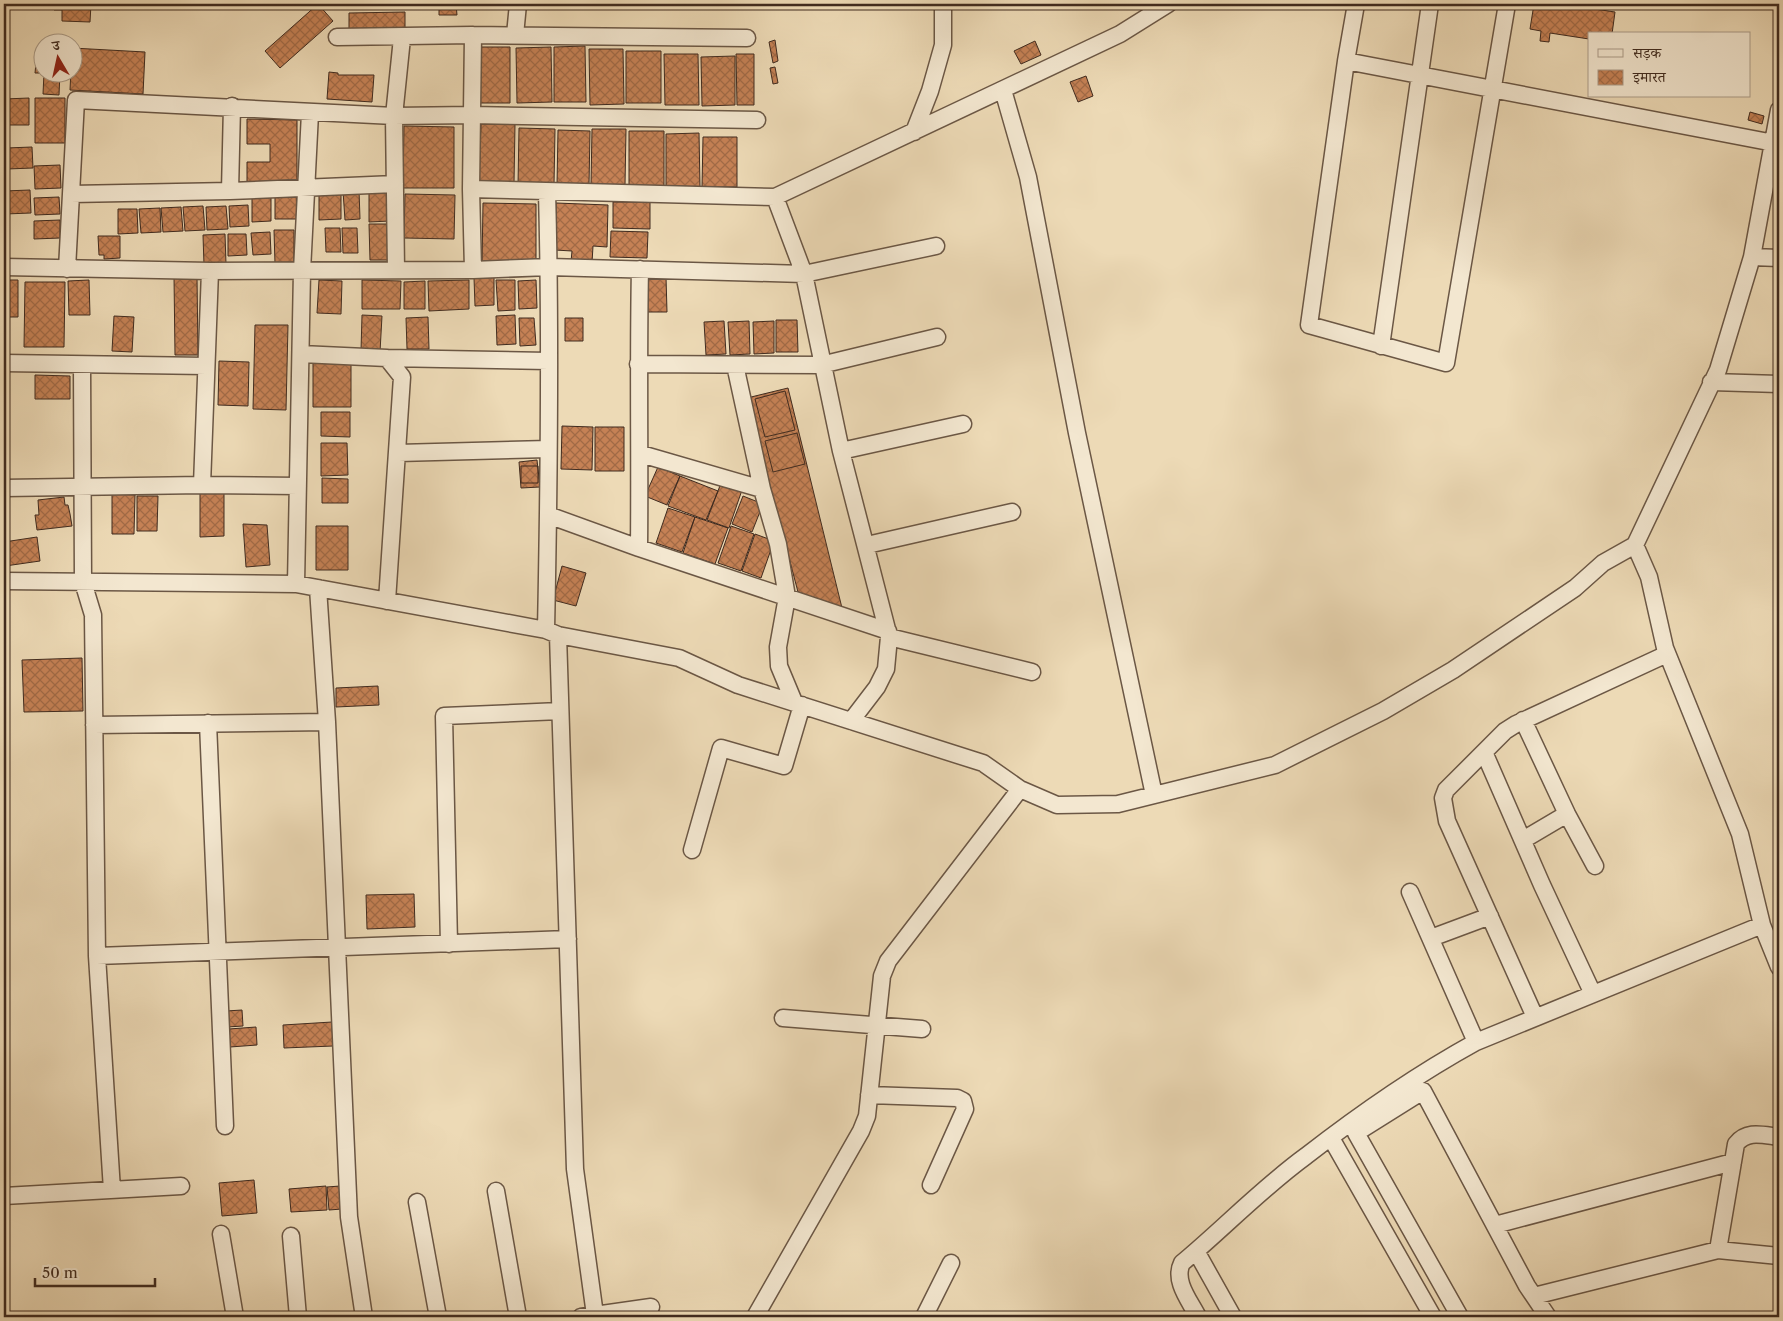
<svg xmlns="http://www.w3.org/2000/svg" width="1783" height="1321" viewBox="0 0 1783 1321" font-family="'Libre Caslon Text','Noto Serif Devanagari',serif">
<defs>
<pattern id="building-cross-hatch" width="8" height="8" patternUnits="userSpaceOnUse" patternTransform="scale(1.25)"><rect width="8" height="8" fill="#c58155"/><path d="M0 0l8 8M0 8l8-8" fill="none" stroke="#a16a46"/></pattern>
</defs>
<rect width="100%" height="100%" fill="#eddab6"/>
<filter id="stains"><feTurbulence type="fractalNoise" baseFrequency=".004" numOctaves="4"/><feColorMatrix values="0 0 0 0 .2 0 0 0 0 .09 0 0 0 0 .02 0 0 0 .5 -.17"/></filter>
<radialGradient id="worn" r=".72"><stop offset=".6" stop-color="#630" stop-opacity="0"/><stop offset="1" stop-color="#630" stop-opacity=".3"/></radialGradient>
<path fill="url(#building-cross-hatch)" stroke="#402b1f" d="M54 4H91L90 22 62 21V10H54Z
M318 4 333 21 280 68 265 51Z
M439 4H456L457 15H439Z
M1534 4H1561L1615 12 1612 34H1589V39L1550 33 1549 42 1540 41 1541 31 1530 29Z
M405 12V28L349 29V13Z
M775 40 778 61 773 63 769 42Z
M1035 41 1041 55 1021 64 1014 51Z
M585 46 586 102H554V47Z
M476 47H510V103H476Z
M551 47 552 102 517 103 516 48Z
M72 48 145 52 143 94 70 90Z
M589 49H623L624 104 590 105Z
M626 51H661V103H626Z
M664 54H698L699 105H665Z
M736 54H754V105H737Z
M735 56V105L702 106 701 57Z
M36 63H42V72H60L59 95 43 94 44 73H35Z
M775 67 778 83 773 84 770 68Z
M329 72 338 73V75H374L372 102 327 99Z
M1086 76 1093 96 1078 102 1070 82Z
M29 98V125H4V99Z
M35 98H65V143H35Z
M1750 112 1764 116 1762 124 1748 120Z
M247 119 297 120V186H247V162H270V144H247Z
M481 124H515L514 183 479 182Z
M404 126 454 127V188H403Z
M519 128 555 129 554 185H518Z
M592 129H626L625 185 591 184Z
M558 130 590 131 589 185H557Z
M629 131H664V187H629Z
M699 133 700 187H666V134Z
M703 137H737V187H702Z
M32 147 33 168 7 169 6 148Z
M60 165 61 188 35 189 34 166Z
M369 187H389L390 221 369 222Z
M30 190 31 213 5 214 4 191Z
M252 190H271V221L252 222Z
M275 190H296L297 219H275Z
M341 190V219L319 220V191Z
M359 190 360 219 345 220 343 191Z
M405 194 455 195 454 239 404 238Z
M59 197 60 214 35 215 34 198Z
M613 202H650V229L613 228Z
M483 203 536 204V265H482Z
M556 203 608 205 607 247 593 246 592 263 571 262 572 251 555 250Z
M248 205 249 226 230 227 229 206Z
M203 206 205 230 185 231 183 207Z
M226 206 228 229 207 230 206 207Z
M181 207 183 231 163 232 161 208Z
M160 208 161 232 141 233 139 209Z
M118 209H137L138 233 118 234Z
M60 220V238L34 239V221Z
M369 224H389V260H370Z
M325 228H340L341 252H326Z
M342 228H357L358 253H343Z
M274 230H294V263L275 264Z
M611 231 648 232 647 258 610 257Z
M270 232 271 254 253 255 251 233Z
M225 234 226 264 204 265 203 235Z
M228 234H246L247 255 228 256Z
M98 236H120V258L104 259V255H99Z
M174 277H197L198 355H175Z
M494 277V305L475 306 474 278Z
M666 277 667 312H647L645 278Z
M4 280H18V317H4Z
M89 280 90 315H69L68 281Z
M319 280 342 281 341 314 317 313Z
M362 280 401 281 400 309H362Z
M469 280V309L429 311 428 281Z
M496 280H515V310L498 311Z
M536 280 537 308 519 309 518 281Z
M425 281V309H404V282Z
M25 282H65L64 347H24Z
M362 315 382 316 380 352 361 351Z
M515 315 516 344 497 345 496 316Z
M114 316 134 317 132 352 112 351Z
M428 317 429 349H407L406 318Z
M519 318H534L536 345 520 346Z
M565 318H583V341H565Z
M776 320H797L798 352H776Z
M724 321 726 354 706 355 704 322Z
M749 321 750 354 730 355 728 322Z
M774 321V353L754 354 753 322Z
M255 325H288L286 410 253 409Z
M351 360V407H313V361Z
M219 361 249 362 248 406 218 405Z
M35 375 70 376V399H35Z
M788 388 842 608 798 592 747 398Z
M785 391 795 430 765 437 755 399Z
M321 412H350V437L321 436Z
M562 426 593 427 592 470 561 469Z
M595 427H624V471H595Z
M797 433 805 464 773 472 765 441Z
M321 443H347L348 475 321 476Z
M537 460 540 487 521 488 519 462Z
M521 466H538V483H521Z
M658 467 680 476 667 505 645 496Z
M680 476 718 491 706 520 668 506Z
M322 478 348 479V503H322Z
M721 483 742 490 729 528 707 520Z
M200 493H224V536L200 537Z
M112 494 135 495 134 534H112Z
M137 496H158L157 531H137Z
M743 496 763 504 752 532 732 524Z
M64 497 65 505H68L70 514 72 526 37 530 35 515H39L38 500Z
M668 508 695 517 682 552 656 543Z
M695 517 728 528 715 564 683 553Z
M243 524 267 525 270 565 246 567Z
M316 526H348V570H316Z
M731 526 754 534 741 571 718 563Z
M755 534 774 541 761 578 742 571Z
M37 537 40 561 5 566 4 542Z
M562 566 586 573 576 606 553 600Z
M82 658 83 711 24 712 22 660Z
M378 686 379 705 336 707V688Z
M414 894 415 927 367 929 366 895Z
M242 1010 243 1026 227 1027 226 1011Z
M332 1022 333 1046 284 1048 283 1025Z
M256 1027 257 1045 230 1047 229 1029Z
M254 1180 257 1213 222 1216 219 1183Z
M326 1186 327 1210 291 1212 289 1189Z
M340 1186 342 1209 329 1210 327 1187Z"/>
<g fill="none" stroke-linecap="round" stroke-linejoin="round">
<defs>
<path id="minor" d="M1356 4 1346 61 1309 325 1446 363 1507 4
M515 35 518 4
M337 37 473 35 747 38
M1346 61 1774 143
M1003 90 1028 177 1077 433 1154 795
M914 132 930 91 943 45V4
M471 189 775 197 1120 34 1168 4
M230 191 232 106
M71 194 230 191 395 184
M775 197 804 274 841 451 889 637 886 669 877 687 851 721
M1752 257 1779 258
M4 267 210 271 473 270 549 267 804 274 936 246
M67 269 76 100 394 116 472 115 757 120
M396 270 394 116 402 38
M473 270 471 189 473 35
M1381 346 1430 4
M301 354 387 358 402 377 387 601
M387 358 548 361
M4 363 206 366
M638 364 821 365 937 337
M82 365 83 582 93 615 97 956 112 1190
M735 365 762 489 778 544 787 597 778 647 779 666 794 702
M1711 382 1779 384
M841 451 963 424
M398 453 548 449
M641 454 762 489
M202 485 210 271
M4 488 202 485 298 486
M548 515 639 548 888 631
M867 545 1012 512
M1635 545 1649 577 1665 648 1740 834 1762 925 1779 967
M639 548C640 455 638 362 640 269
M4 581 296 584 546 630 558 635 679 658 738 685 983 763 1020 789 1057 805 1118 804 1275 765 1383 711 1453 670 1575 588 1603 563 1635 545 1718 370 1752 257 1779 110
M296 584 302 271 310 113
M318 588 327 722 349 1217 364 1317
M546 630C549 484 551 338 547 192
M558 635 575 1169 595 1315
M889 637 1032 672
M1523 720 1567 814 1595 866
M208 723 225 1126
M94 725 327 722
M1484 752 1542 885 1593 994
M1523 840 1567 814
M692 850 721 748 784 766 802 705
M1410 892 1476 1042
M1431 938 1490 916
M449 944 444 716 560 711
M97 956 568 939
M1535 1017 1447 821 1443 798 1446 790 1505 731 1516 724 1667 654
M783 1018 922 1029
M869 1095 957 1098 963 1101 965 1109 931 1185
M1331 1138 1433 1317
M496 1191 518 1317
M4 1196 181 1186
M417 1202 438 1317
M1495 1225 1733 1162
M221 1234 235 1317
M291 1236 298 1317
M1718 1250 1736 1144C1747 1130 1762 1135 1779 1137
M1196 1251 1233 1317
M1534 1296 1718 1250 1779 1256
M581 1317 651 1307
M755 1317 861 1131 867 1116 882 976 888 961 1020 789
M924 1317 951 1263
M1198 1317C1190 1301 1173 1281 1182 1263 1224 1228 1262 1188 1306 1156 1360 1114 1416 1075 1476 1042L1762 925
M1460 1317 1356 1133 1423 1091 1527 1286 1548 1317"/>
</defs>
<use href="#minor" stroke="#6b5745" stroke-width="19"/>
<use href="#minor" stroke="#f3e7d0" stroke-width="16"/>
</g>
<rect width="1783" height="1321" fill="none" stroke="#eddab6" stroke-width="20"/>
<rect x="5" y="5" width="1773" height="1311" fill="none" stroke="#402b1f" stroke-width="2.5"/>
<rect x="10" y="10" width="1763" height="1301" fill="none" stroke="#402b1f"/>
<rect x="1588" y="32" width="162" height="65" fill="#f3e7d0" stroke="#ab9c89"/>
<rect x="1598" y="49" width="25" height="8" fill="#f3e7d0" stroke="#ab9c89"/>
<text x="1633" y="58" font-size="15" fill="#402b1f">सड़क</text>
<rect x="1598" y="70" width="25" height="15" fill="url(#building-cross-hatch)" stroke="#ab9c89"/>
<text x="1633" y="82" font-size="15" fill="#402b1f">इमारत</text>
<g transform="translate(58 58) rotate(351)"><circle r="24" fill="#f3e7d0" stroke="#ab9c89"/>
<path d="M0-4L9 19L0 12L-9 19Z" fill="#8f2418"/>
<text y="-8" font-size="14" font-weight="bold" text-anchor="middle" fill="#402b1f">उ</text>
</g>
<path d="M35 1278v8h120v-8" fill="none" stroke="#402b1f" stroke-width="2.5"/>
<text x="42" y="1278" font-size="15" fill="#402b1f" stroke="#f3e7d0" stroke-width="4" paint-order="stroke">50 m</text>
<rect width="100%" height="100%" filter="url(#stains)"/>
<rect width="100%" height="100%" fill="url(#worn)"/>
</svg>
